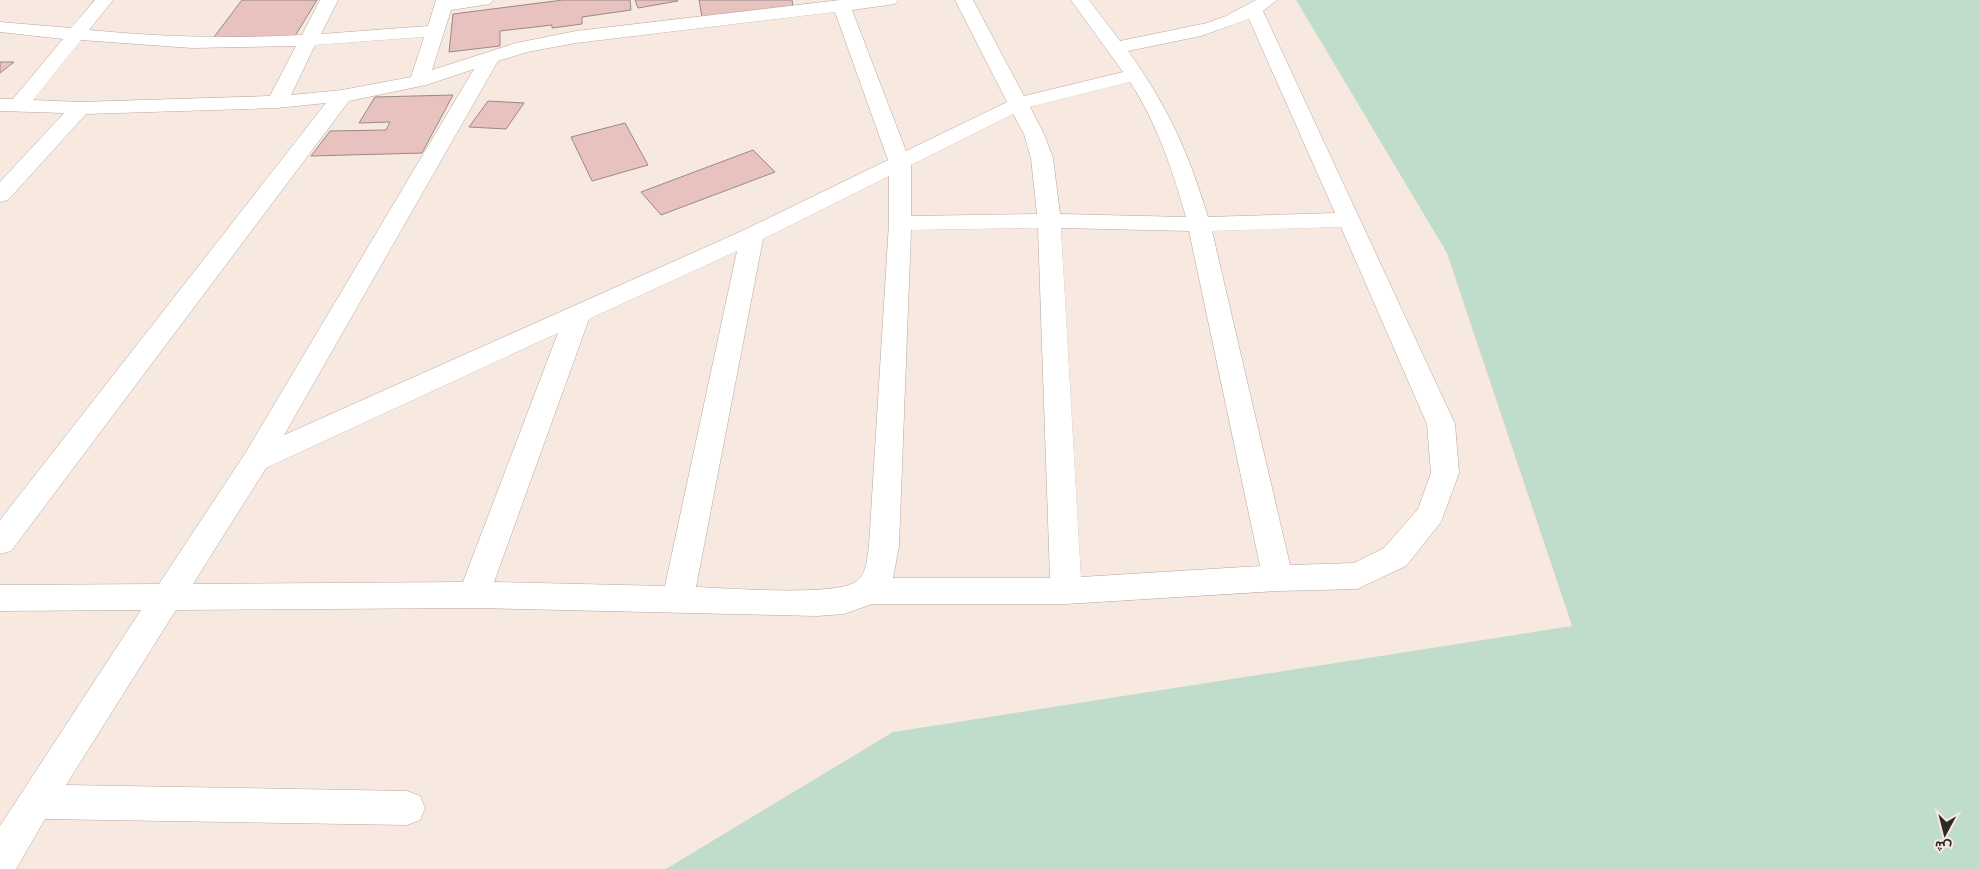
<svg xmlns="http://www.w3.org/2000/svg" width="1980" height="869" viewBox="0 0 1980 869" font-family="'DM Sans',Vazirmatn,sans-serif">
<rect width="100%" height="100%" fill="#f7e9df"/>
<path fill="#c0ddcc" d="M1296 0H1980V869H666L893 732 1572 626 1447 253Z"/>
<path fill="#e7c2be" stroke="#9a8987" d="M242 0H317L295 36 211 41Z
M563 0H630L631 10 582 17V24L552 28V25L500 31V46L449 52 453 14Z
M635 0H677L678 1 638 8Z
M699 0H792L793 6 702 17Z
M0 62H14L0 73Z
M453 95 422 153 311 156 330 131 386 130 390 122 359 123 375 97Z
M488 101 524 103 506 129 469 127Z
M625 123 648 165 592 181 571 137Z
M753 150 775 172 661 215 641 192Z"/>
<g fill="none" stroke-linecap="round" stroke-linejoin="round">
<defs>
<path id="street" d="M95 0H113L89 30C160 37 231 39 302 35L320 0H338L321 34 428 26 436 0H493L490 4 451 10 432 70 516 43 576 31 840 0H898L895 4 852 10 906 151 1007 102 955 0H973L1024 96 1123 72 1071 0H1089L1120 41 1207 23 1226 16 1256 0H1277L1263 11 1455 424 1459 473 1441 522 1406 566 1357 589 1278 591 1066 604H872L844 614 817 616 474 608 176 610 66 785 407 791 420 796 425 808 420 820 407 825 45 819 16 869H0V826L141 610 0 611V585L159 584 246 452 474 69 426 85 349 101 11 551 0 554V520L326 103 277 108 86 114 8 200 0 202V182L64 113 0 111V99H13L63 39 0 32V22L71 28ZM835 12 888 160 744 230 284 435 498 61 527 52 576 43ZM1249 19 1335 213 1208 217C1188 151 1168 107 1128 51L1201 36ZM424 37 411 77 342 90 291 95 315 45ZM81 40 192 48 296 46 270 96 80 102 33 100ZM1130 82C1157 123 1172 169 1186 217L1060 214 1053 158 1044 134 1030 107ZM1013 114 1024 134 1031 158 1037 214 911 216V165ZM889 176V223L869 546C867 558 867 573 857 581 838 597 726 588 696 587L763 239ZM1341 227 1427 424 1431 473 1418 509 1384 548 1354 563 1290 565 1212 231ZM1038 228 1050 578H893L899 546 911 230ZM1061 228 1189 231 1260 566 1081 577ZM737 251 665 586 494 582 589 319ZM558 333 463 582 193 584 266 468Z"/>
</defs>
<use href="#street" stroke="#b5a79f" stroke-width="1"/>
<use href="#street" fill="#fff" fill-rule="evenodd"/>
</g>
<g transform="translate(1945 834) rotate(187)" stroke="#f7e9df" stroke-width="4" paint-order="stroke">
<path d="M0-4L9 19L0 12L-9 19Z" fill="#2e2925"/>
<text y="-8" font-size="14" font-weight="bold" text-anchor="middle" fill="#2e2925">ش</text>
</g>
</svg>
